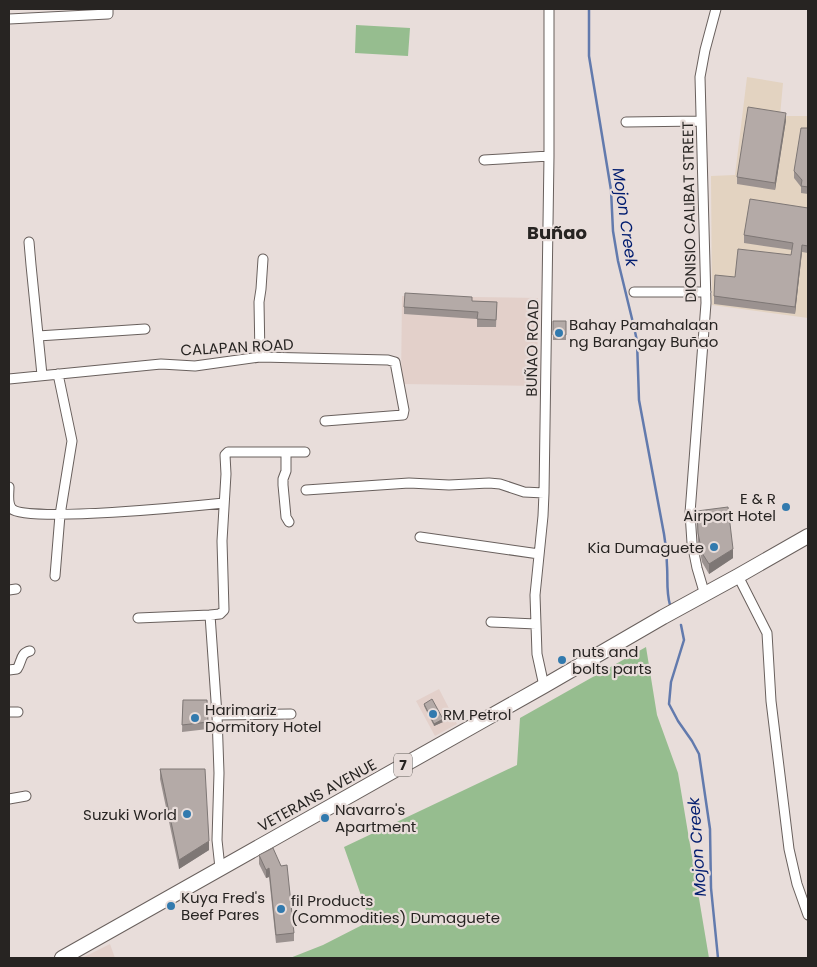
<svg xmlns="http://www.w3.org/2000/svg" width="817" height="967" viewBox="0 0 817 967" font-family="Poppins,sans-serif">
<rect width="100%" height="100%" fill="#e8ddda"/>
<path fill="#e3d0ca" d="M402 296 538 298 537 386 401 384Z
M439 689 457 724 435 736 416 701Z
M110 944 115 958H82Z"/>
<path fill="#e3d3c1" d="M747 77 783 83 780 116H808V318L712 305 711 176 735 175Z"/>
<path fill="#96bd8f" d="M356 25 410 28 408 56 355 53Z
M646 647 657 715 678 773 709 958H290L323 945 370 921 344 847 517 765 520 718Z"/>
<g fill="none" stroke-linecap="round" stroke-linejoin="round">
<path stroke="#627aad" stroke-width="2.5" d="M589 9V56L611 190 613 231 618 261 634 327 637 341 639 400 664 534C666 545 667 555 667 566 668 579 666 591 670 605
M681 625 684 640 671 682 669 704 678 721 692 741 699 754 710 829 711 888 718 958"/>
<defs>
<path id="minor" d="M9 19 108 14V9
M626 122 701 121
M484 160 549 156
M29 242 31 265 42 375
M634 292H706
M38 336 145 329
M260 357 259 302 261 289 263 259
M9 379 161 364 195 366 260 357 388 360 395 362 404 410 403 415 325 421
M286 452V471L283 479V485L286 517 289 522
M9 487C9 494 7 504 12 509 26 523 195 506 224 503
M306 490 409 483 449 485 489 483 500 484 524 492 544 493
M420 537 539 554
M55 576 60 515 72 441 58 374
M738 576 767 633 771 701 789 849 797 884 808 915
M9 590 16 589
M705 595 697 568 692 543 690 513 706 303 700 77 705 50 716 9
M138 618 210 615
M491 622 536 624
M9 670 17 669C22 662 20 653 30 651
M544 686 537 654 535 595 543 516 544 493 549 156V9
M9 712H18
M217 715 291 714
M9 799 26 796
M220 868 217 840 219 773 217 715 210 615 220 614 224 610 222 541 226 474 225 455 228 452H305"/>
<path id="highway" d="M62 958 544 686 663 617 738 576 808 536"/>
</defs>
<use href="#minor" stroke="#69605d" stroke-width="11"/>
<use href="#highway" stroke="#69605d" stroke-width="16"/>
<use href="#minor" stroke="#fff" stroke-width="9"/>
<use href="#highway" stroke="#fff" stroke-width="14"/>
</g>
<path fill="#9b9290" d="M786 120 775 190 737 184V177Z
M808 128V194L801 193V187L794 178V171Z
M808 208V253L802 252 795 314 714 304V296L735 277 791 255 792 250 744 243V235Z
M472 301 497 302 496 327H477V319L404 314V307Z
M553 321H566V340H553Z
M697 511 733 558 709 574 702 562 698 542Z
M183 700H207L208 729 182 732Z
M424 704 443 722 434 726 424 706Z
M160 769 209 850 179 869 160 779Z
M273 848 294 933V941L276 943 269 877 266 878 259 864V855Z"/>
<path fill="#7e7775" d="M786 113V120L775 190V183Z
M802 245V252L795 314V307Z
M733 549V558L709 574V564Z
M443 719V722L434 726V724Z
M209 841V850L179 869V860Z
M269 868V877L266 878V870Z"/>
<path fill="#b4aaa7" stroke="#7e7775" d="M748 107 786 113 775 183 737 177Z
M801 128H808V187L801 186 802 180 794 171Z
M750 199 808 208V246L802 245 795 307 714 296 715 275 735 277 738 249 791 255 793 243 744 235Z
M405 293 472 297V301L497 302 496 320 477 319 478 312 404 307Z
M553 321H566V335H553Z
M728 507 733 549 709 564 702 553 698 533 697 511Z
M432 699 443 719 434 724 424 704Z
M183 700H207L208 722 182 725Z
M160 769H205L209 841 179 860Z
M273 848 281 866 287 865 294 933 276 935 269 868 266 870 259 855Z"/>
<g fill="#327aae" stroke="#e8ddda" stroke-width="2">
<circle cx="559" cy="333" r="5"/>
<circle cx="786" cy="507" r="5"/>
<circle cx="714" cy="547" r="5"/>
<circle cx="562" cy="660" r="5"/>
<circle cx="433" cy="714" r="5"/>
<circle cx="195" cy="718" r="5"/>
<circle cx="187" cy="814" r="5"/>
<circle cx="325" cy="818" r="5"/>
<circle cx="171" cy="906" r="5"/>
<circle cx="281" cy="909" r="5"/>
</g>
<g text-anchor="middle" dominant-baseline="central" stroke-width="4.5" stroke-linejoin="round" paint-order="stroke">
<rect fill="#e8ddda" stroke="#615c59" stroke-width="1" x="394" y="753.5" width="18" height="23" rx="4"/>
<g font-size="14" font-weight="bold" fill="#272422">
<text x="403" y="765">7</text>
</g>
<g font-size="15" fill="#272422" stroke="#e8ddda">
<text transform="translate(689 212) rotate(-91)">DIONISIO CALIBAT STREET</text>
<text transform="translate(237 347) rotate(-3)">CALAPAN ROAD</text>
<text transform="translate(532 348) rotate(-89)">BUÑAO ROAD</text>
<text transform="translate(317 795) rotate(-29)">VETERANS AVENUE</text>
</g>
<g font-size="15" fill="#272422" stroke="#e8ddda" text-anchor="start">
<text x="569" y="324">Bahay Pamahalaan<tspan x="569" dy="17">ng Barangay Buñao</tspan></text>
<text x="776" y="498" text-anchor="end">E &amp; R<tspan x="776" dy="17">Airport Hotel</tspan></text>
<text x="704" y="547" text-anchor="end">Kia Dumaguete</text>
<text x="572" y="651">nuts and<tspan x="572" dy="17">bolts parts</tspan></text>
<text x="205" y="709">Harimariz<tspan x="205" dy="17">Dormitory Hotel</tspan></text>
<text x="443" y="714">RM Petrol</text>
<text x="335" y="809">Navarro's<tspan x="335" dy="17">Apartment</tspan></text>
<text x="177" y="814" text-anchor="end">Suzuki World</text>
<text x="181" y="897">Kuya Fred's<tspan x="181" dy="17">Beef Pares</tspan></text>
<text x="291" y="900">fil Products<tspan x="291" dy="17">(Commodities) Dumaguete</tspan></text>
</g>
<g font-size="16" font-style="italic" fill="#011c6f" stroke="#e8ddda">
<text transform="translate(625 217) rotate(82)">Mojon Creek</text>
<text transform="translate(697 847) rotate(-94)">Mojon Creek</text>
</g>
<g font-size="18" font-weight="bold" fill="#272422" stroke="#e8ddda">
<text x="557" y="232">Buñao</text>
</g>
</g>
<rect width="817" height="967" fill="none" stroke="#272422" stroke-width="20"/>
</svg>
